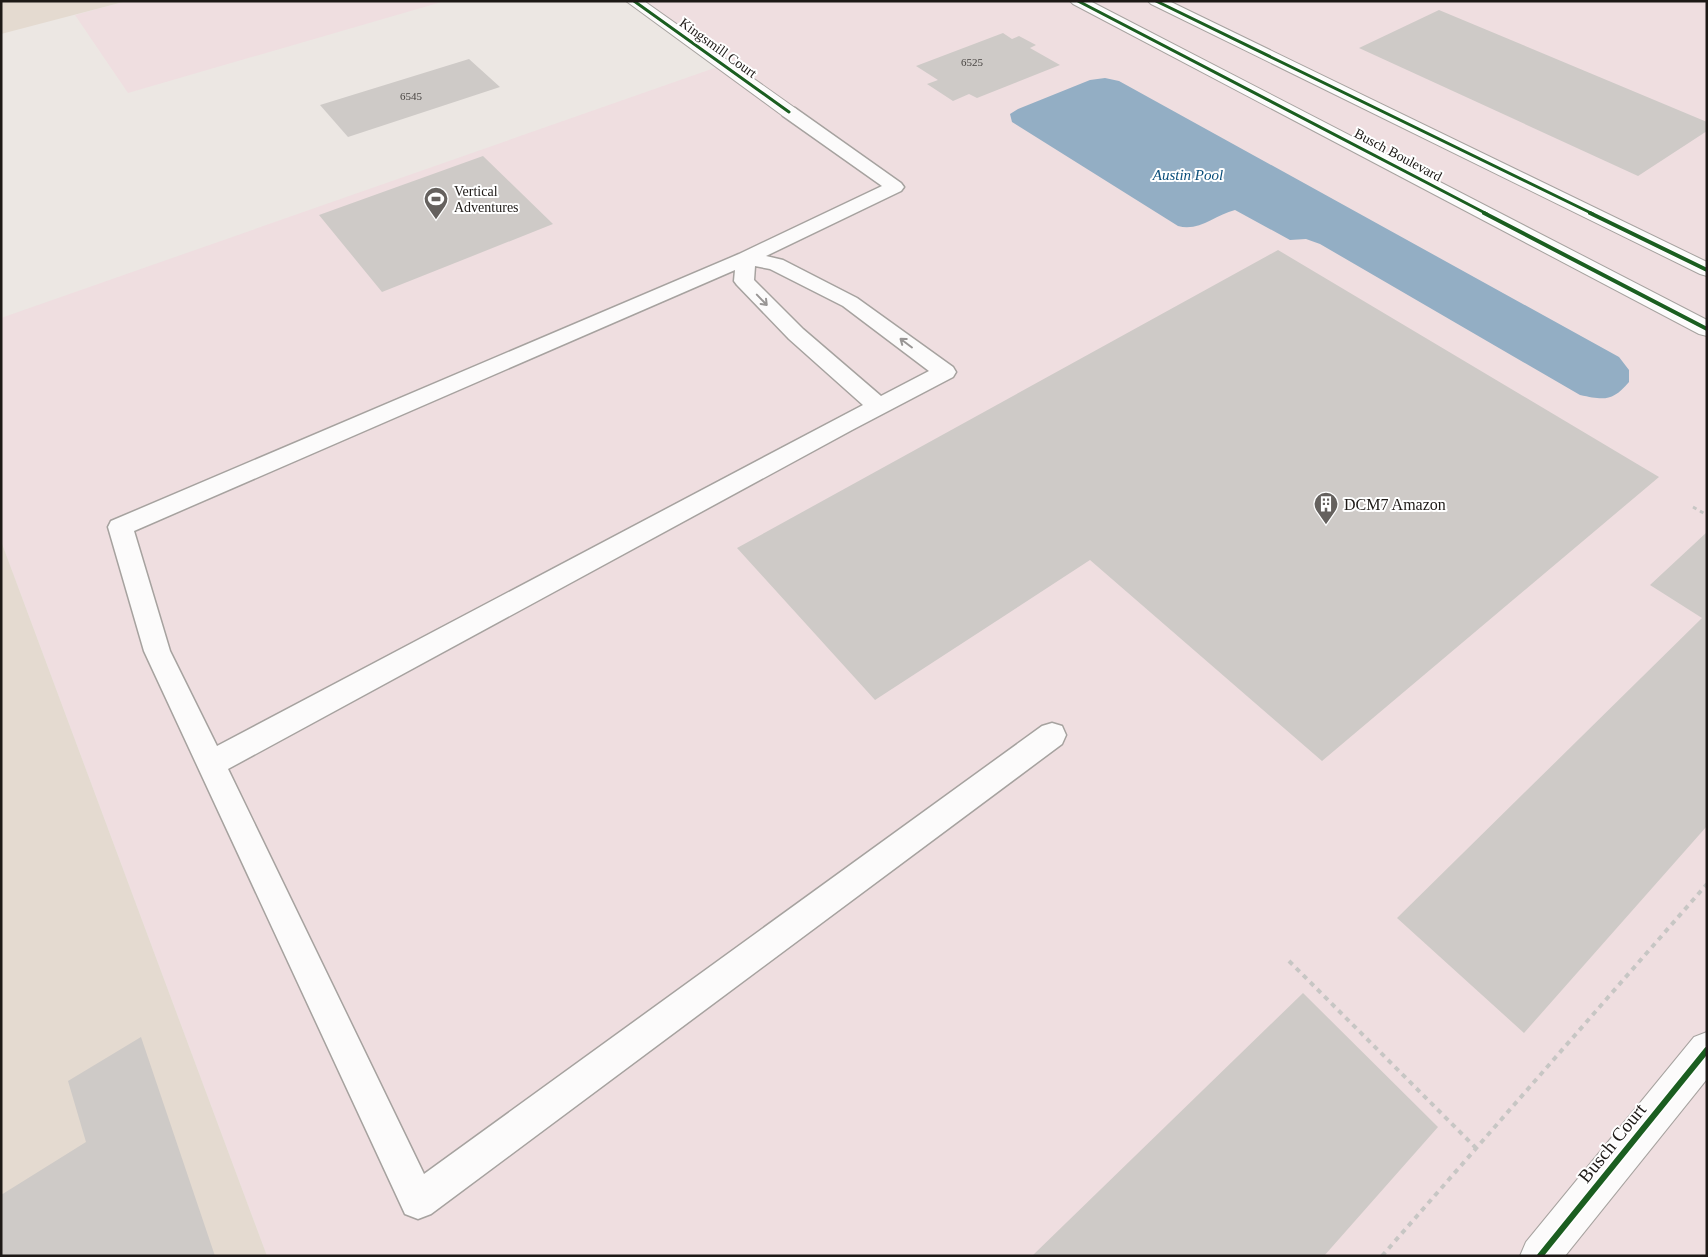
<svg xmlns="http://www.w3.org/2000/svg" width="1708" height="1257" viewBox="0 0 1708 1257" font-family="Georgia,serif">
<rect width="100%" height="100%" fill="#ece7e3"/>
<path fill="#efdee0" d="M127 1H445L128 93 75 15Z
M634 1H1707V1256H267L1 541V318L723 65Z"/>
<path fill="#e4dad0" d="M1 1H127L1 34Z
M1 541 267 1256H1Z"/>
<path fill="#93aec4" d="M1105 78 1119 81 1619 357 1629 370V382C1612 402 1604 400 1580 395L1320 244 1306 239 1290 240 1235 210C1215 215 1199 232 1178 226L1012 122 1010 114 1018 109 1090 80Z"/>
<path fill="#cecac7" d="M1439 10 1707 122V131L1638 176 1359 48Z
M1003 33 1012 39 1019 36 1036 45 1030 48 1060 65 977 98 969 94 953 101 927 84 938 80 916 66Z
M469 59 500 87 348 137 320 105Z
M483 156 553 224 382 292 319 215Z
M1278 250 1659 477 1322 761 1090 560 875 700 737 548Z
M1707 532V826L1524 1033 1397 918 1702 618 1650 585Z
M1303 993 1438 1127 1324 1256H1032Z
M141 1037 215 1256H1V1195L86 1142 68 1081Z"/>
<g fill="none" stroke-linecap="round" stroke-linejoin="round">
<defs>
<path id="lane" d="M789 107 795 108 901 183 904 187 901 191 766 256 783 260 857 298 953 367 956 372 953 377 852 430 228 769 424 1174 1042 726 1052 723 1062 726 1066 735 1062 744 431 1214 418 1219 405 1214 144 651 108 527 111 521 739 254 882 186 783 116 781 112 783 108ZM755 266 770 269 843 306 929 371 881 396 803 329 754 280ZM735 270 734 281 737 285 789 339 863 405 217 746 170 651 134 531Z"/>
<path id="street" d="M626 1H644L795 108 798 112 795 116 789 117 783 116Z
M1707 1032V1079L1565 1256H1520L1526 1242 1694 1037Z"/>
<path id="secondary" d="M1070 1H1090L1707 320V336L1699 334 1073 4Z
M1148 1H1169L1707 262V276L1700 274 1151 4Z"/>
</defs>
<use href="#lane" stroke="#a6a29f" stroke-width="3"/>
<use href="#street" stroke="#a6a29f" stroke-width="2"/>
<use href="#secondary" stroke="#a6a29f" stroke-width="2"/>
<path stroke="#c7c6c4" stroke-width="3" stroke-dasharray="4 4" stroke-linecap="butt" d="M1693 507 1707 515"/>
<path stroke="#c7c6c4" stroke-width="4" stroke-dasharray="5 5" stroke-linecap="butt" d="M1289 961 1476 1148
M1382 1256 1707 884"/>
<use href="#lane" fill="#fcfbfb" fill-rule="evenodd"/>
<use href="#street" fill="#fcfbfb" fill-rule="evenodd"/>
<use href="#secondary" fill="#fcfbfb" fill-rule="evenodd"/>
<defs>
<path id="cycleway-far2" d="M634 1 789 112
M1078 1 1487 214
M1156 1 1593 214"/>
<path id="cycleway-far1" d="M1484 213 1707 329
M1590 213 1707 270"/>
<path id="cycleway" d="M1540 1256 1707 1050"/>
</defs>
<use href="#cycleway-far2" stroke="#fff" stroke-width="5"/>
<use href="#cycleway-far1" stroke="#fff" stroke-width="6"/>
<use href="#cycleway" stroke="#fff" stroke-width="9"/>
<use href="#cycleway-far2" stroke="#1b5e20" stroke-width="3"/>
<use href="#cycleway-far1" stroke="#1b5e20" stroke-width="4"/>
<use href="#cycleway" stroke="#1b5e20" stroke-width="6"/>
</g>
<defs><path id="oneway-shaft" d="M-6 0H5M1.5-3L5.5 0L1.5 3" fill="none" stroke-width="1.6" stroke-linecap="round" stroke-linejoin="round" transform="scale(1.25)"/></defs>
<g stroke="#989594">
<use href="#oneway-shaft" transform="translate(762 300) rotate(46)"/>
<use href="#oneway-shaft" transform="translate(906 343) rotate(-143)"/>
</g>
<defs>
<symbol id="stadium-pin" viewBox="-11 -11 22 30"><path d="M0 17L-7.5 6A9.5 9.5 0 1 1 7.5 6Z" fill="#65615e" stroke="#fff"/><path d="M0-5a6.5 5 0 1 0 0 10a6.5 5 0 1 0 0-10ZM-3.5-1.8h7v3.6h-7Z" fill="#fff"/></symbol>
<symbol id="building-pin" viewBox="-11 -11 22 30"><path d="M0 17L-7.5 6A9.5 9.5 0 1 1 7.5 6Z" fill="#65615e" stroke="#fff"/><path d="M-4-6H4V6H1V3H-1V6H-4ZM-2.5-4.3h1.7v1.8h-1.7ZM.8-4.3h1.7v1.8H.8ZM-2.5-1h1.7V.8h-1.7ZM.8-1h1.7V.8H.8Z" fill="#fff"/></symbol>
</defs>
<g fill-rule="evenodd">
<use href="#stadium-pin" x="422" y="185" width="28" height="38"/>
<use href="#building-pin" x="1312" y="490" width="28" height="38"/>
</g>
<g text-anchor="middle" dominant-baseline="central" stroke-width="4" stroke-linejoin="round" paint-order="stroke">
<g font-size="11" fill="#494542">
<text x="972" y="62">6525</text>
<text x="411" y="96">6545</text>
</g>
<g font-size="14" fill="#1d1916" stroke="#fff">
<text transform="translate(718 48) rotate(36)">Kingsmill Court</text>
<text transform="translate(1398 155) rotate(28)">Busch Boulevard</text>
</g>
<g font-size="14" fill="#1d1916" stroke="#fff" text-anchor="start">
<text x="454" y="191">Vertical<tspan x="454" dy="16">Adventures</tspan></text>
</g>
<g font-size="15" font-style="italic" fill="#094d7a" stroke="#fff">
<text x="1188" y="175">Austin Pool</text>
</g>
<g font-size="16" fill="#1d1916" stroke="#fff" text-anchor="start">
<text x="1344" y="504">DCM7 Amazon</text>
</g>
<g font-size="19" fill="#1d1916" stroke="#fff">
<text transform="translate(1612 1143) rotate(-51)">Busch Court</text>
</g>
</g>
<rect width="1708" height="1257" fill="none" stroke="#1d1916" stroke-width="5"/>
</svg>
